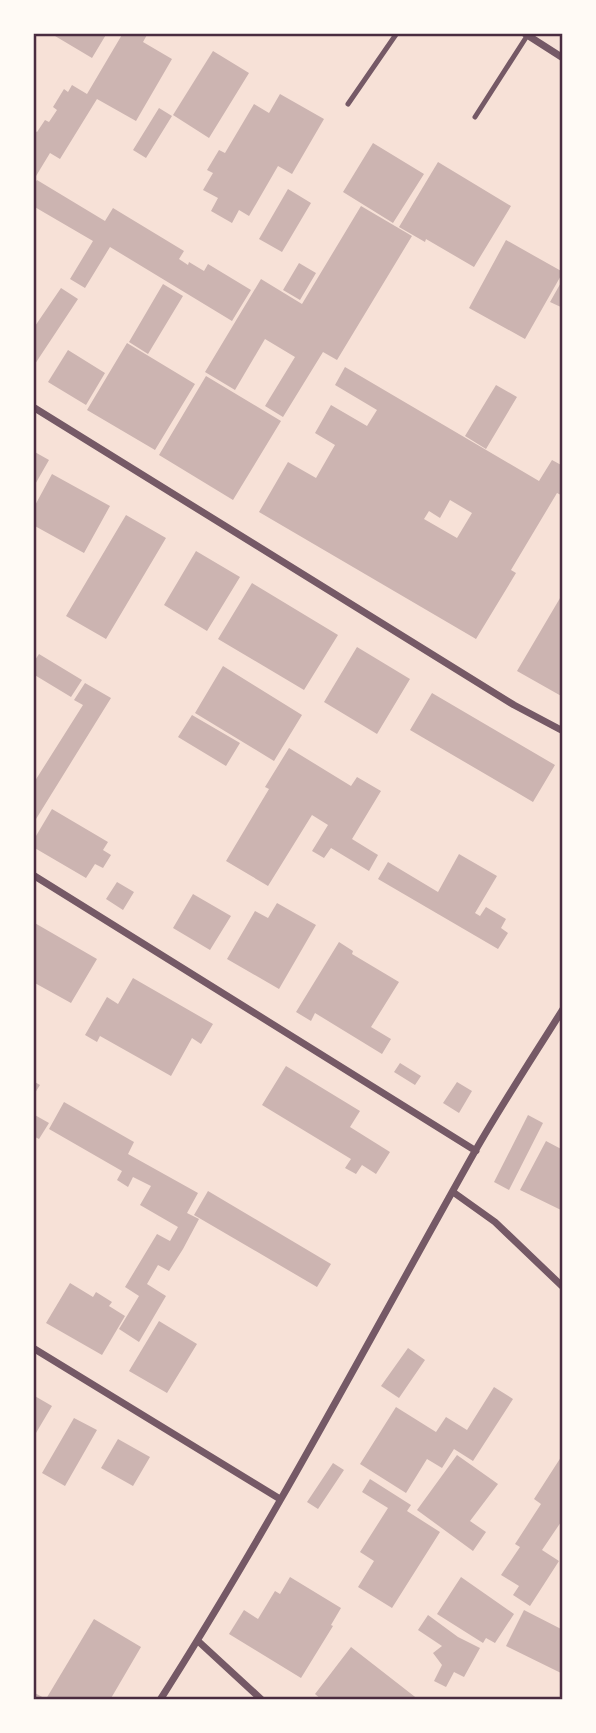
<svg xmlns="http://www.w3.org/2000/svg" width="596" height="1733" viewBox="0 0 596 1733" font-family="'Public Sans',sans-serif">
<rect width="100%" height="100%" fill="#f7e1d7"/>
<path fill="#ccb4b1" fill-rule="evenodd" d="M50 33H107L92 58Z
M123 33H148L143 42 172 59 136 121 97 99 60 159 50 153 33 181V134L35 131 37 132 45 120 49 122 57 110 53 107 64 89 68 92 72 85 87 94Z
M213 51 249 73 209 138 173 115Z
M280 94 324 119 292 174 278 166 249 216 239 210 232 223 211 211 218 198 203 190 213 173 207 170 219 150 225 153 254 104 269 113Z
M159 108 172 116 146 158 133 150Z
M373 143 424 174 393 223 343 192Z
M438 162 511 206 474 267 426 239 425 242 399 227Z
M37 180 105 221 113 208 184 251 179 259 188 265 189 262 204 271 208 264 251 290 232 321 110 247 85 288 70 279 93 241 33 206V186Z
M288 189 311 203 282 252 259 239Z
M361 206 412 236 337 360 323 352 283 417 265 406 295 357 265 339 235 390 205 372 261 279 302 304Z
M506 240 563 272 525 339 469 308Z
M299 263 316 273 300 300 283 290Z
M563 279V308L550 302Z
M163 284 183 296 148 354 129 342Z
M61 288 78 299 33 367V329Z
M127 343 195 384 155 450 87 410Z
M68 350 105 373 86 405 48 382Z
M345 367 539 481 552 460 563 466V496L557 493 511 570 516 573 476 639 259 512 288 462 316 478 335 445 315 433 331 405 367 426 377 410 335 385ZM450 500 472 513 457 538 424 519 429 511 440 518Z
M206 376 281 421 233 500 159 455Z
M496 385 517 397 486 449 465 436Z
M33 451 49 460 33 488Z
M52 474 110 506 84 553 33 525V509Z
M126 515 166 538 106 639 66 616Z
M196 551 240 577 207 631 164 605Z
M252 583 338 635 304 690 218 639Z
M563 593V697L517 671Z
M357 647 410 679 377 734 324 702Z
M39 654 82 680 71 697 33 674V663Z
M223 666 302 715 274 761 195 713Z
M85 683 111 698 36 819 33 817V784L83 705 74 700Z
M432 693 555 765 533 802 410 730Z
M192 715 240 743 226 766 178 737Z
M289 748 351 786 357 777 381 791 352 839 378 855 369 871 331 848 324 858 312 851 328 825 312 815 268 886 226 861 269 789 265 787Z
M52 809 108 842 103 850 111 855 103 868 95 864 86 878 33 847V841Z
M459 854 497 876 475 913 480 916 486 907 506 919 501 928 508 933 498 949 378 879 388 862 438 892Z
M117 882 134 892 123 910 106 899Z
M193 894 231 916 210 950 173 928Z
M277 903 316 925 279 989 227 959 255 911 268 918Z
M33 922 97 959 71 1003 33 982Z
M339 942 353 951 352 954 399 982 371 1027 391 1039 382 1054 315 1013 311 1021 296 1012Z
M133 978 213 1024 201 1044 192 1038 171 1076 100 1036 97 1042 85 1035 107 997 118 1004Z
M400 1063 421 1076 415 1085 394 1072Z
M286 1066 360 1111 350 1127 390 1152 376 1174 362 1165 356 1174 345 1168 351 1159 262 1105Z
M33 1081 40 1085 33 1096Z
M457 1082 472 1091 459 1113 443 1103Z
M64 1102 134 1142 128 1154 198 1193 187 1213 199 1219 183 1249 169 1271 158 1265 147 1284 166 1296 139 1342 119 1329 139 1296 125 1287 157 1234 170 1241 178 1227 140 1205 151 1186 133 1177 128 1187 117 1180 122 1171 49 1129Z
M33 1114 49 1123 39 1139 33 1136Z
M528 1115 543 1123 509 1190 494 1182Z
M546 1141 563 1150V1211L520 1190Z
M208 1191 331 1264 317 1287 194 1215Z
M70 1283 93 1297 96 1292 112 1302 109 1306 125 1316 102 1355 46 1323Z
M159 1321 197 1344 167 1393 129 1371Z
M408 1348 425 1360 399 1398 381 1386Z
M494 1387 513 1399 473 1461 454 1449 442 1468 427 1459 406 1493 360 1464 396 1407 436 1432 446 1417 467 1430Z
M33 1395 52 1406 33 1438Z
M74 1418 97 1430 65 1486 42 1473Z
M118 1439 150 1457 133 1486 101 1468Z
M563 1454V1519L542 1550 559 1561 530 1606 513 1595 519 1586 501 1575 520 1547 515 1544 541 1504 534 1499Z
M457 1455 498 1484 470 1521 486 1532 473 1551 417 1510Z
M333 1463 344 1470 318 1509 307 1502Z
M370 1479 411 1505 407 1511 440 1532 392 1608 358 1587 374 1561 360 1552 388 1508 362 1492Z
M290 1577 341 1608 331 1625 333 1626 301 1678 229 1634 244 1610 258 1619 275 1591 280 1594Z
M461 1577 514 1614 495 1643 486 1638 483 1643 437 1614Z
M524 1610 563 1630V1674L506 1646Z
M428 1615 458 1637 480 1648 464 1677 454 1672 446 1687 434 1681 442 1665 433 1653 442 1646 418 1630Z
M94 1619 141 1647 110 1700H33V1692L46 1699Z
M351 1647 419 1700H322L315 1694Z"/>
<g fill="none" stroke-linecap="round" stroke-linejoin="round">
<path stroke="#755966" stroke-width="5" d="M348 104 397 33
M475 117 527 36"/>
<path stroke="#755966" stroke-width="7" d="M524 33 563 58
M33 407 514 705 563 731
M33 875 476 1151
M453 1192 495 1222 563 1287
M33 1348 280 1499
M198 1641 262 1700
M160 1700C273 1523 371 1336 474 1153 502 1104 533 1057 563 1009"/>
</g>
<rect width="596" height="1733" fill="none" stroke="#fffaf5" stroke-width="70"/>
<rect x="35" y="35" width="526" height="1663" fill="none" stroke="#4a2c40" stroke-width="2.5"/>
</svg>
